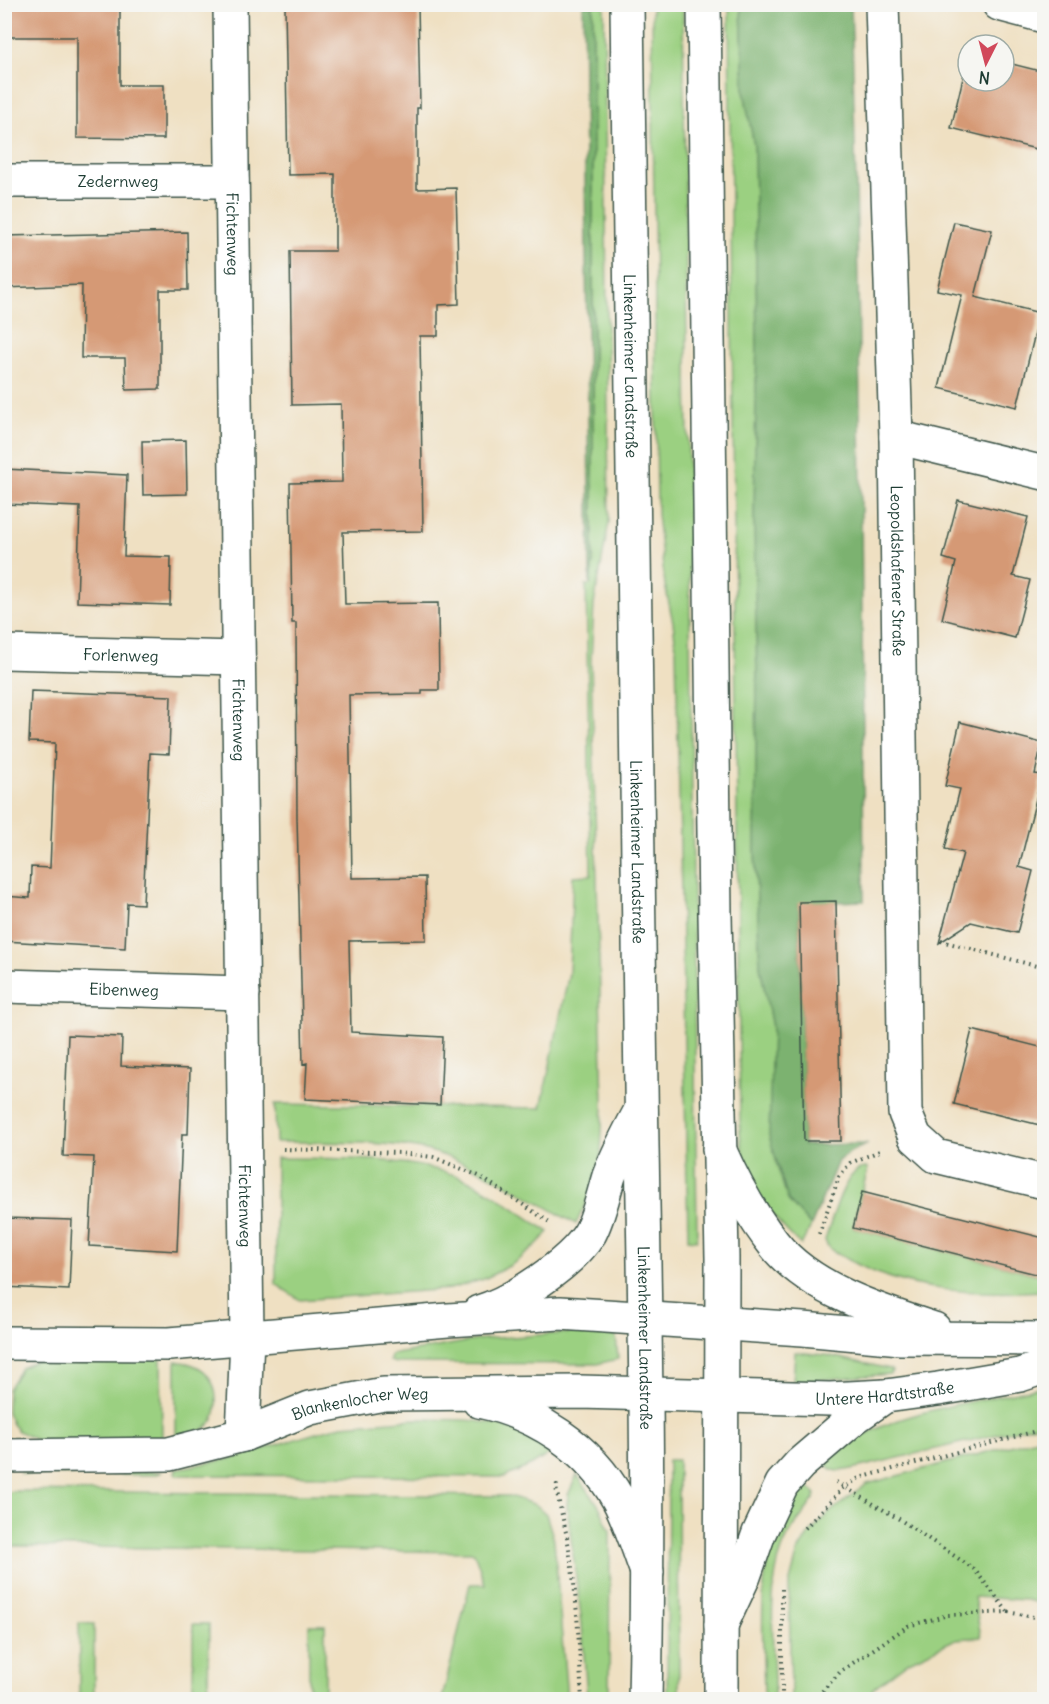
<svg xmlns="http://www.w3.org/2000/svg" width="1049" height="1704" viewBox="0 0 1049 1704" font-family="Delius,sans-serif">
<rect width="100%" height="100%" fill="#f6f6f2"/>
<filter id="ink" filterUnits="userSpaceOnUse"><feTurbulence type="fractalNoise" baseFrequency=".0167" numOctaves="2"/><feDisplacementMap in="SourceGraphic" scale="12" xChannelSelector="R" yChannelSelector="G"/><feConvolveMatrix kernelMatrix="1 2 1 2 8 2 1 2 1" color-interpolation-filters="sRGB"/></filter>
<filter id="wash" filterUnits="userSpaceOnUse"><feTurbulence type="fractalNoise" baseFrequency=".008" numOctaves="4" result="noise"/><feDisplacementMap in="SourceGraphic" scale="24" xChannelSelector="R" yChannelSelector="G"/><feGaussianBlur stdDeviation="1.35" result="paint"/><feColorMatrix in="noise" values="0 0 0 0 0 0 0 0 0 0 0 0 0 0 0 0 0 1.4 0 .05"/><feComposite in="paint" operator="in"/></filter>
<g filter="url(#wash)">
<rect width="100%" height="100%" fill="#efe0c2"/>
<path fill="#9bd081" stroke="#5d865a" stroke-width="1.5" d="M593 5H604L609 522 594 604 591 661 603 1104 601 1154 590 1194 576 1224C530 1198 462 1154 410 1147 366 1141 320 1143 276 1142L275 1104 541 1108 569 973 573 876 591 875 586 585H590L593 561Z
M652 5H683L697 1240 688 1239 676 648 673 622 665 585 657 514Z
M729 5H741L744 91 754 145 757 336 754 520 757 679 755 850 760 966 772 1027 771 1076 776 1162 788 1200 811 1226 801 1245C764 1210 745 1184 740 1132Z
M276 1158C337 1159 405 1155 463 1178 493 1191 521 1214 549 1232L531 1250 511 1265 484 1279 450 1289 300 1300 276 1284Z
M868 1168 853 1228 1039 1275 1044 1255V1291C977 1295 909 1293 849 1260 840 1255 828 1251 825 1240 832 1221 840 1186 855 1172 858 1169 863 1168 868 1168Z
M580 1332H600L616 1336 618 1359 597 1364 396 1363 390 1361 391 1355 396 1354 483 1339Z
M795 1352 826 1355 890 1369 892 1371 890 1374 793 1382Z
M40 1359H161L162 1439 42 1443 18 1431 12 1424 7 1412 8 1389 21 1368Z
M176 1361C188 1363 198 1365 206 1373 219 1387 221 1418 204 1429 197 1434 185 1435 176 1437Z
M1044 1386V1423L852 1469C842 1471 828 1474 825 1460 890 1408 967 1405 1044 1386Z
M416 1419C469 1420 508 1417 552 1452L532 1465 505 1477 178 1475 175 1473 176 1469 234 1458 342 1425Z
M1044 1437V1604L1026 1600 974 1597 981 1637 956 1639 909 1661 872 1689 881 1699H791L789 1585 798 1551 809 1534 830 1512 867 1484Z
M668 1460H678L679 1700 667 1699Z
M127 1470 162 1472 155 1475 24 1474 19 1472Z
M577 1475 599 1506 610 1531 609 1699H587L582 1624 567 1506 568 1495Z
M805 1484 815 1493 814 1499C803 1515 788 1532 782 1550 766 1591 775 1655 774 1699L764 1700C764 1656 758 1591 770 1550 778 1526 791 1505 805 1484Z
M15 1491 510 1496 536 1505 546 1514 554 1540 567 1699H442L470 1584H485L474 1552 5 1546V1493Z
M79 1623 94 1624V1699H79Z
M193 1624H209L208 1699H193Z
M309 1625H325V1699H309Z"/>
<path fill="#7cb26f" stroke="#4e7852" stroke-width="1.5" d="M583 5H593V561L590 585Z
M741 5H851C861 303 862 602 864 901L799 903 804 1145 868 1144 852 1151 838 1161 811 1226 788 1200 769 1136 772 1027 760 966 755 850 757 679 754 520 757 336 754 145 744 91Z"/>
<g id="blocks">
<path fill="#d59974" d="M6 4H120V85H164V139L77 138V37H6Z
M418 4 420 108H417V189L456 188 459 304 438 305V336H420L423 531 343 532 345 604 438 603 439 690H422V694L349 695 352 878 425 877 426 940 349 941 351 1032 443 1037 440 1105 305 1099 307 1063 303 1064 297 817 296 623H292L290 483 342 482 341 404 292 405 290 251H335V174L288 175 285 6Z
M968 57V81H1004V62L1044 72V151L951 128Z
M954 222 992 230 975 297 1040 313 1017 407 939 388 962 295 937 290Z
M187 232 188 290H160V389L126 390 125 358H81L82 285 4 288V236Z
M186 440 187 494 143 495 142 441Z
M4 469 127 475 124 556 171 557 170 605 77 602 80 507 4 504Z
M958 500 1028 517 1013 576 1030 580 1015 638 942 619 956 562 943 558Z
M31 691 171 696 169 754 150 753 143 904 127 903 125 948 4 941V896L30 898 31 867 50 868 55 743 29 742Z
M960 722 1042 743 1035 774 1042 775 1019 867 1033 871 1017 933 971 922 939 943 963 853 945 849 960 789 945 786Z
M836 901 841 1141H804L799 902Z
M972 1030 1044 1048V1126L954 1104Z
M68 1035 122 1037 121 1066 190 1069 188 1134H182L177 1251 89 1246 94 1157 63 1156Z
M862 1192 1044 1238V1255L1040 1275 853 1228Z
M4 1218 72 1220 69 1290 4 1287Z"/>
</g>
</g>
<g filter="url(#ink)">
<use href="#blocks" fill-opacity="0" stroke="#3e5549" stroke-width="1.5"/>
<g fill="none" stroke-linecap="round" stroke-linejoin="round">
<defs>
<g id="minor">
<path id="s1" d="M230 4 247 1337 243 1435"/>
<path id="s2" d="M882 4 896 437 905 1113 915 1137 936 1156 1044 1182"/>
<path d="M999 4 1044 16"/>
<path id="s3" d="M4 181H232"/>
<path d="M896 437 1044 473"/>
<path id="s4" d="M4 652 238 658"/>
<path id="s5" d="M4 986 243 993"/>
<path d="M719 1149C734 1183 751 1215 774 1244 809 1289 881 1312 934 1329"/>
<path d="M479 1312C513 1302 572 1263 590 1233 599 1216 603 1195 609 1176 618 1153 629 1132 641 1110"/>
<path d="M4 1343 169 1344 448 1320 560 1313 803 1329 901 1338 1044 1339"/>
<path d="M479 1401C536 1413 589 1447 618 1499 630 1521 638 1548 647 1572"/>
<path id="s6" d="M4 1456 169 1454 243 1435 310 1408 384 1394 580 1392 830 1399 886 1396 938 1389 1020 1375 1044 1367"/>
<path d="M721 1625 744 1576 759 1533 782 1484 800 1464 855 1417 885 1396"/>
</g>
<g id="major">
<path id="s7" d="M627 4C630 342 635 680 640 1018 643 1245 650 1472 645 1700"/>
<path d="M704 4 715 915 722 1258 721 1700"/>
</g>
</defs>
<use href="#minor" stroke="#3e5549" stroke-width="36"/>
<use href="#major" stroke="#3e5549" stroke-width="36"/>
<path stroke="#3e5549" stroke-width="4" stroke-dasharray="1.5 4.5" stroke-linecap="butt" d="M941 941 1044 968
M283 1149 401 1153 433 1157 479 1176 551 1223
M819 1234 839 1177 850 1163 882 1150
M836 1482 899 1519 974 1569 1008 1612
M557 1484 556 1487C560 1510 567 1532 570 1555 578 1603 579 1652 582 1700
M805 1528 843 1488 859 1478 1044 1429
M782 1589V1700
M814 1700 841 1671 908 1626 948 1615 1008 1612 1044 1619"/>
<use href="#minor" stroke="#fff" stroke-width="33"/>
<use href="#major" stroke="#fff" stroke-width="33"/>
</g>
</g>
<g text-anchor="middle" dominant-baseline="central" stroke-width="4.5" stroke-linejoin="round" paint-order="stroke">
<g font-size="16" fill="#1f3d34" stroke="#f6f6f2">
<text stroke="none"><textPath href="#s3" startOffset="114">Zedernweg</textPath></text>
<text stroke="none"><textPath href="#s1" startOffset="230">Fichtenweg</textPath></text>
<text stroke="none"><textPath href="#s7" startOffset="362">Linkenheimer Landstraße</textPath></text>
<text stroke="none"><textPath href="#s2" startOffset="567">Leopoldshafener Straße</textPath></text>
<text stroke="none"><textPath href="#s4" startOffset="117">Forlenweg</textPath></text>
<text stroke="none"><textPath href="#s1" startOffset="716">Fichtenweg</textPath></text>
<text stroke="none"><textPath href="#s7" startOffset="848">Linkenheimer Landstraße</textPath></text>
<text stroke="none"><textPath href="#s5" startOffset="120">Eibenweg</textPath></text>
<text stroke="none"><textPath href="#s1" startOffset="1202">Fichtenweg</textPath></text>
<text stroke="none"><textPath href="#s7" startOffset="1334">Linkenheimer Landstraße</textPath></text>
<text stroke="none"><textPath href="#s6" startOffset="890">Untere Hardtstraße</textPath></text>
<text stroke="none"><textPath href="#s6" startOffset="364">Blankenlocher Weg</textPath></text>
</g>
</g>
<rect width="1049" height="1704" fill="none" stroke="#f6f6f2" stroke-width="24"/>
<g transform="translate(986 63) rotate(186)"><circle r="28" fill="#f6f6f2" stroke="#a0aca6" stroke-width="1.5"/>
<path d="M0-4.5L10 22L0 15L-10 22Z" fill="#d1495b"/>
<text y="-9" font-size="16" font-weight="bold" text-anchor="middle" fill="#1f3d34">N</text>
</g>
</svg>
